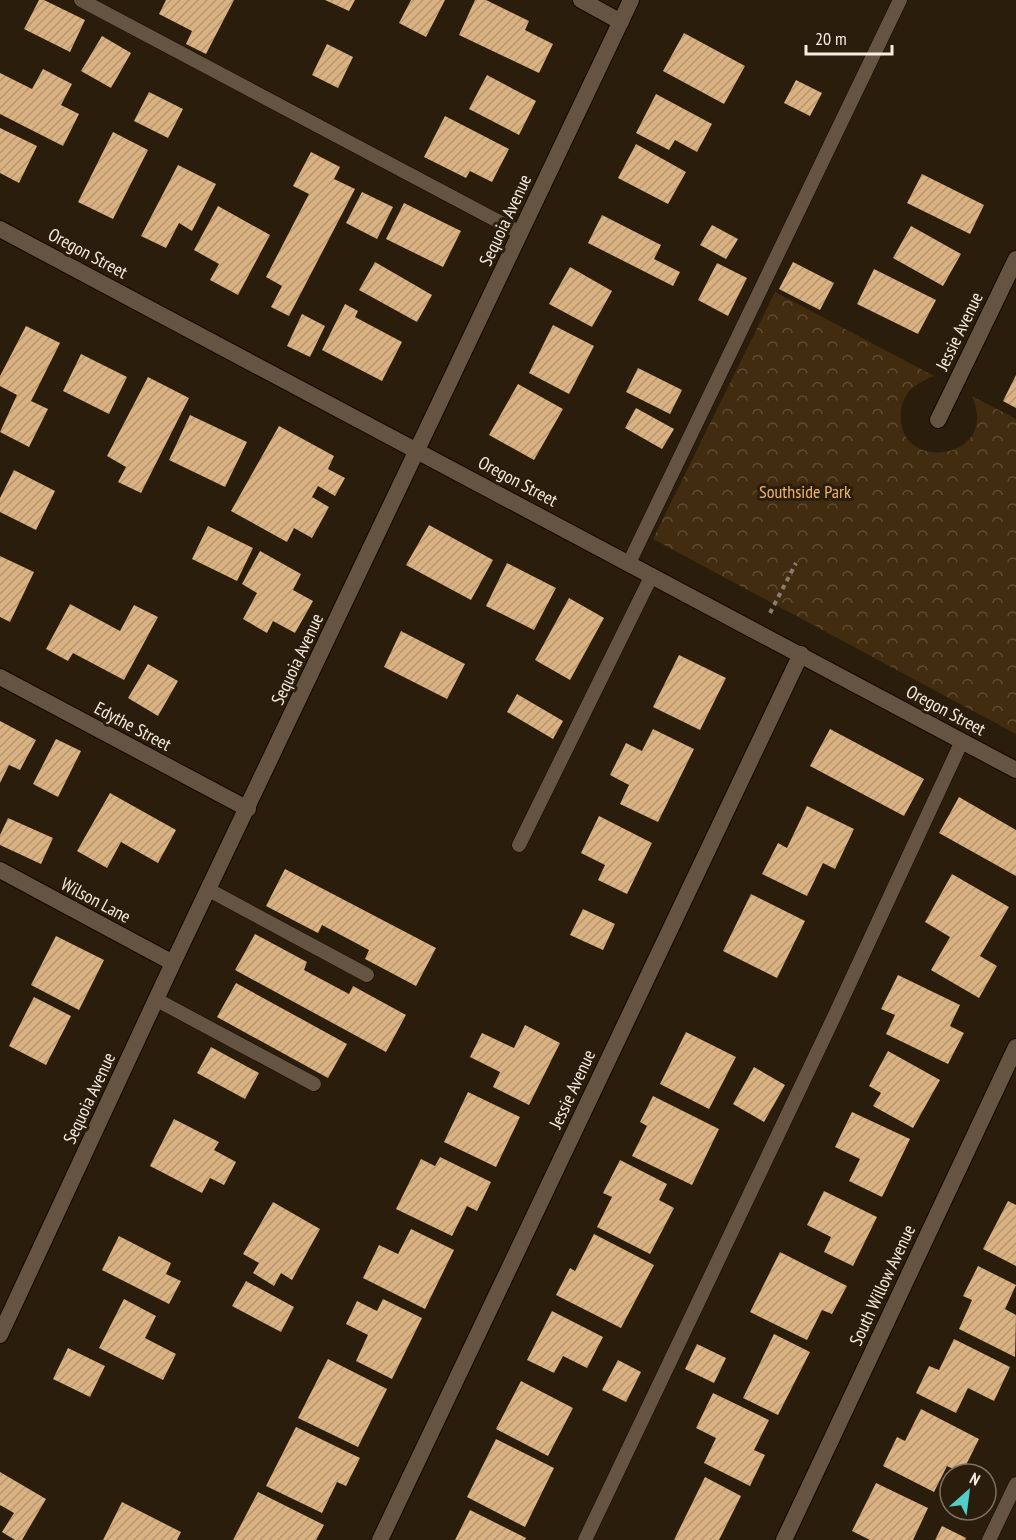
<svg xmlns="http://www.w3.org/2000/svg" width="1016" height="1540" viewBox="0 0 1016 1540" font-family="'PT Sans Narrow',sans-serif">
<defs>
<pattern id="park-crowns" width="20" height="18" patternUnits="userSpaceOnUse" patternTransform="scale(1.5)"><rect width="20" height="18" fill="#422c0f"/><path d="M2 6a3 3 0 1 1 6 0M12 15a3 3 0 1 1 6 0" fill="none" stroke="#5e4b32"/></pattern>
<pattern id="building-hatch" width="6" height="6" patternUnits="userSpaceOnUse" patternTransform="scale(1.5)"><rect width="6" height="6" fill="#dab181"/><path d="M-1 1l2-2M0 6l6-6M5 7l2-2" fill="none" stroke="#b69672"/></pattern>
</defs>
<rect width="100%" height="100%" fill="#2b1d0b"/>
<path fill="url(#park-crowns)" d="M775 292 934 376C915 384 902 392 901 414 896 473 1001 462 972 396L1016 419V734L653 539Z"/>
<path fill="url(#building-hatch)" d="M39 0H44L85 20 70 52 24 29Z
M166 0H234L206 54 186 44 192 31 159 14Z
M325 0H355L349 11Z
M411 0H445L426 37 399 23Z
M475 0H486L529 21 525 30 553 44 539 73 459 35Z
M684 33 745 66 724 104 663 71Z
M102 36 131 53 111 88 81 71Z
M327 44 353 57 338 88 312 75Z
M43 69 72 84 61 105 79 114 63 146 0 114V73L32 89Z
M487 75 536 101 519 135 469 109Z
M796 80 822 93 810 116 784 103Z
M149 92 183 109 168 138 134 121Z
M656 94 712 124 697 152 675 140 669 150 636 133Z
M445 116 509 149 492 182 470 171 466 178 424 157Z
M0 128 37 146 19 183 0 173Z
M113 132 148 150 113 219 78 202Z
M636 144 686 172 668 204 618 178Z
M311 152 340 167 334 179 355 189 289 316 271 307 282 286 266 277 309 194 293 186Z
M178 165 216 184 192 231 179 223 166 248 141 236Z
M922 174 984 205 970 234 907 203Z
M362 192 393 207 377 239 346 223Z
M404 203 461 231 443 267 386 239Z
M218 206 270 235 238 295 210 280 219 264 194 250Z
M602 215 661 245 654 259 680 272 673 286 588 243Z
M712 225 738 239 726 259 700 245Z
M911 226 961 254 943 286 893 258Z
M375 262 432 295 417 322 359 290Z
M793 262 834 283 820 310 779 289Z
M717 263 747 278 728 316 698 300Z
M570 267 612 291 592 327 549 304Z
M874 269 936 300 918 334 857 304Z
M345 304 358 311 355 317 402 342 382 381 322 350Z
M302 314 325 326 310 357 287 346Z
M553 325 594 346 569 394 529 373Z
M26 326 60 343 31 401 48 409 29 447 0 432 17 395 0 386V376Z
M81 354 127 377 109 414 63 391Z
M638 368 682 390 670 414 626 392Z
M1016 375V408L1003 401Z
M148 377 189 398 141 493 118 482 126 467 107 456Z
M518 384 563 409 534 460 489 435Z
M636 408 674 429 662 449 625 428Z
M190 415 247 442 225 487 169 460Z
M279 426 334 456 328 469 345 478 335 496 318 486 312 497 329 507 312 538 294 528 287 542 231 511Z
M14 470 55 491 36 530 0 512V498Z
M429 525 493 560 471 600 406 565Z
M208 526 253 548 237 581 192 559Z
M260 551 301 574 293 590 313 601 295 633 273 621 267 633 243 619 257 593 242 584Z
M0 556 34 572 10 622 0 617Z
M507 563 556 588 534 630 486 606Z
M569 598 604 618 570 680 535 660Z
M70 604 120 631 134 605 158 617 124 680 73 653 68 661 46 649Z
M401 631 465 664 447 699 384 667Z
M679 655 726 678 700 730 653 707Z
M148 664 178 681 158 716 128 698Z
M517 694 563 721 553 739 507 712Z
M0 721 36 740 20 770 9 765 0 783Z
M653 729 694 749 658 822 620 804 629 785 610 775 626 743 642 751Z
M830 729 924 779 904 816 810 766Z
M56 739 81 751 58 797 33 784Z
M110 793 176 830 158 863 121 842 107 868 77 851Z
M959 797 1016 830V876L939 833Z
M807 806 854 829 835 869 823 863 807 896 762 874 778 843 787 848Z
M599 816 652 843 627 894 598 880 605 865 581 853Z
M8 818 53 838 41 864 0 845V835Z
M285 869 436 948 416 986 365 959 369 950 322 925 318 933 266 906Z
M952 874 1009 907 980 956 997 966 979 998 931 970 950 937 925 922Z
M751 894 805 921 777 978 723 951Z
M583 909 615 924 603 950 570 935Z
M255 934 307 962 304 970 349 994 353 986 406 1015 386 1052 235 970Z
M56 936 104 960 79 1010 31 985Z
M898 975 960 1005 950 1026 964 1033 948 1064 886 1034 895 1015 881 1009Z
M236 983 347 1044 328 1078 217 1017Z
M34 997 71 1016 46 1065 9 1046Z
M525 1025 560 1043 529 1105 493 1087 500 1072 470 1057 482 1033 514 1048Z
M686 1032 736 1057 709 1109 660 1084Z
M211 1047 259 1073 245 1099 197 1073Z
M888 1051 940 1080 913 1128 873 1106 881 1093 869 1086Z
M754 1067 785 1085 764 1122 733 1104Z
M468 1092 520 1117 496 1167 444 1142Z
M653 1096 719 1129 692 1185 632 1156 647 1126 640 1122Z
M852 1112 910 1139 882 1197 849 1181 860 1159 835 1147Z
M174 1119 219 1142 214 1150 236 1162 224 1185 210 1178 202 1193 150 1166Z
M440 1157 491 1182 477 1211 467 1206 452 1236 396 1209 421 1159 435 1166Z
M620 1160 667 1184 659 1200 674 1208 650 1254 597 1227 612 1197 603 1193Z
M824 1191 877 1217 853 1266 824 1252 831 1237 807 1225Z
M1008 1201 1016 1205V1266L983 1249Z
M273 1202 320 1229 292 1280 281 1273 274 1286 253 1273 259 1263 243 1254Z
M411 1229 454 1250 425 1309 363 1278 379 1245 398 1254Z
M594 1234 654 1265 621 1328 556 1295 570 1268 575 1271Z
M119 1236 171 1263 166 1274 181 1281 169 1304 102 1270Z
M780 1252 847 1286 832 1314 822 1310 807 1340 750 1312Z
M978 1266 1016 1285 1005 1309 1016 1315 1015 1357 959 1329 972 1300 963 1296Z
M246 1281 294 1307 281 1332 232 1306Z
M124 1299 156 1316 145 1338 176 1354 163 1380 99 1348Z
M383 1299 422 1318 392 1379 356 1361 368 1335 346 1324 357 1301 377 1311Z
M552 1311 603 1337 587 1368 563 1356 554 1373 527 1360Z
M774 1334 810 1352 778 1415 743 1398Z
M954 1339 1010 1367 994 1401 968 1388 956 1413 916 1393 929 1366 939 1370Z
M697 1344 726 1358 714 1383 685 1369Z
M68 1348 105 1366 90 1397 53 1379Z
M328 1359 387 1389 358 1447 298 1418Z
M618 1360 641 1372 626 1402 602 1390Z
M521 1381 573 1408 548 1456 496 1429Z
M713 1393 769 1420 754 1450 765 1455 750 1486 704 1463 716 1438 696 1428Z
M921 1409 979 1439 962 1473 947 1466 934 1492 883 1466 897 1437 905 1441Z
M296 1427 360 1458 346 1486 337 1482 322 1513 266 1486Z
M496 1439 554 1468 525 1527 467 1497Z
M0 1472 46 1499 22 1540H15L2 1532 14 1513 0 1505Z
M705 1477 741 1496 719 1540H674Z
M876 1483 928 1508 913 1540H870L852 1531Z
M258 1492 324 1525 316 1540H233Z
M122 1502 181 1532 177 1540H103Z
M470 1510 526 1538 525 1540H455Z
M942 1526 966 1538 965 1540H935Z"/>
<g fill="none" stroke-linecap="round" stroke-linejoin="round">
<defs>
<path id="service" d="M81 0 520 233
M629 563 900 0
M519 845 652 575
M209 890 367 975
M157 1000 314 1084
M585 1540 833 1019 962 741
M989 1540 1016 1484"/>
<path id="minor" d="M581 0 621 22
M0 229 1016 770
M938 420 1016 259
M0 677 248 809
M0 870 173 963
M0 1335 173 963 631 0
M380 1540 801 654
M784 1540 1016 1047"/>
</defs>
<use href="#service" stroke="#130700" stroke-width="15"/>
<use href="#minor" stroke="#130700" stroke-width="18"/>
<path stroke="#897d6e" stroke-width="4" stroke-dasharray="4.5 4.5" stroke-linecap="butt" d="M770 613 796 563"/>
<use href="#service" stroke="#645441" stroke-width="14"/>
<use href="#minor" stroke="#645441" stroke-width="16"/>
</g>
<g text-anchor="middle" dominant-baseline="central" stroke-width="6" stroke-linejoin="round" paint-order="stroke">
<g font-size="18" fill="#f6ece1" stroke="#2b1d0b">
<text transform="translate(505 220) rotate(-65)">Sequoia Avenue</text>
<text transform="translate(88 253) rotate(28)">Oregon Street</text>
<text transform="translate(959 331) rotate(-64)">Jessie Avenue</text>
<text transform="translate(518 481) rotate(28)">Oregon Street</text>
<text transform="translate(297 659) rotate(-65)">Sequoia Avenue</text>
<text transform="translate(946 710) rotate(28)">Oregon Street</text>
<text transform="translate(133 726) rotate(28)">Edythe Street</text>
<text transform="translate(96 900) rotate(28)">Wilson Lane</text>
<text transform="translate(572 1089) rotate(-65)">Jessie Avenue</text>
<text transform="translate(89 1098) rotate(-65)">Sequoia Avenue</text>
<text transform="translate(882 1285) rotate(-65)">South Willow Avenue</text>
</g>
<g font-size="18" fill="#eeb56f" stroke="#2b1d0b">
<text x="805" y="491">Southside Park</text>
</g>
</g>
<g transform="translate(968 1492) rotate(28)"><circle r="28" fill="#2b1d0b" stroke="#7c7061" stroke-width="1.5"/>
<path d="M0-4.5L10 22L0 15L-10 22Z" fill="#53cdc9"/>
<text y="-9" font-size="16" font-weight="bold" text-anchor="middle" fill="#f6ece1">N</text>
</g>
<path d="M806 45v9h86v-9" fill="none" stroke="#f6ece1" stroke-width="3"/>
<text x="815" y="45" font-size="18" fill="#f6ece1" stroke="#2b1d0b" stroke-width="4.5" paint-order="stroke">20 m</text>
</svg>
